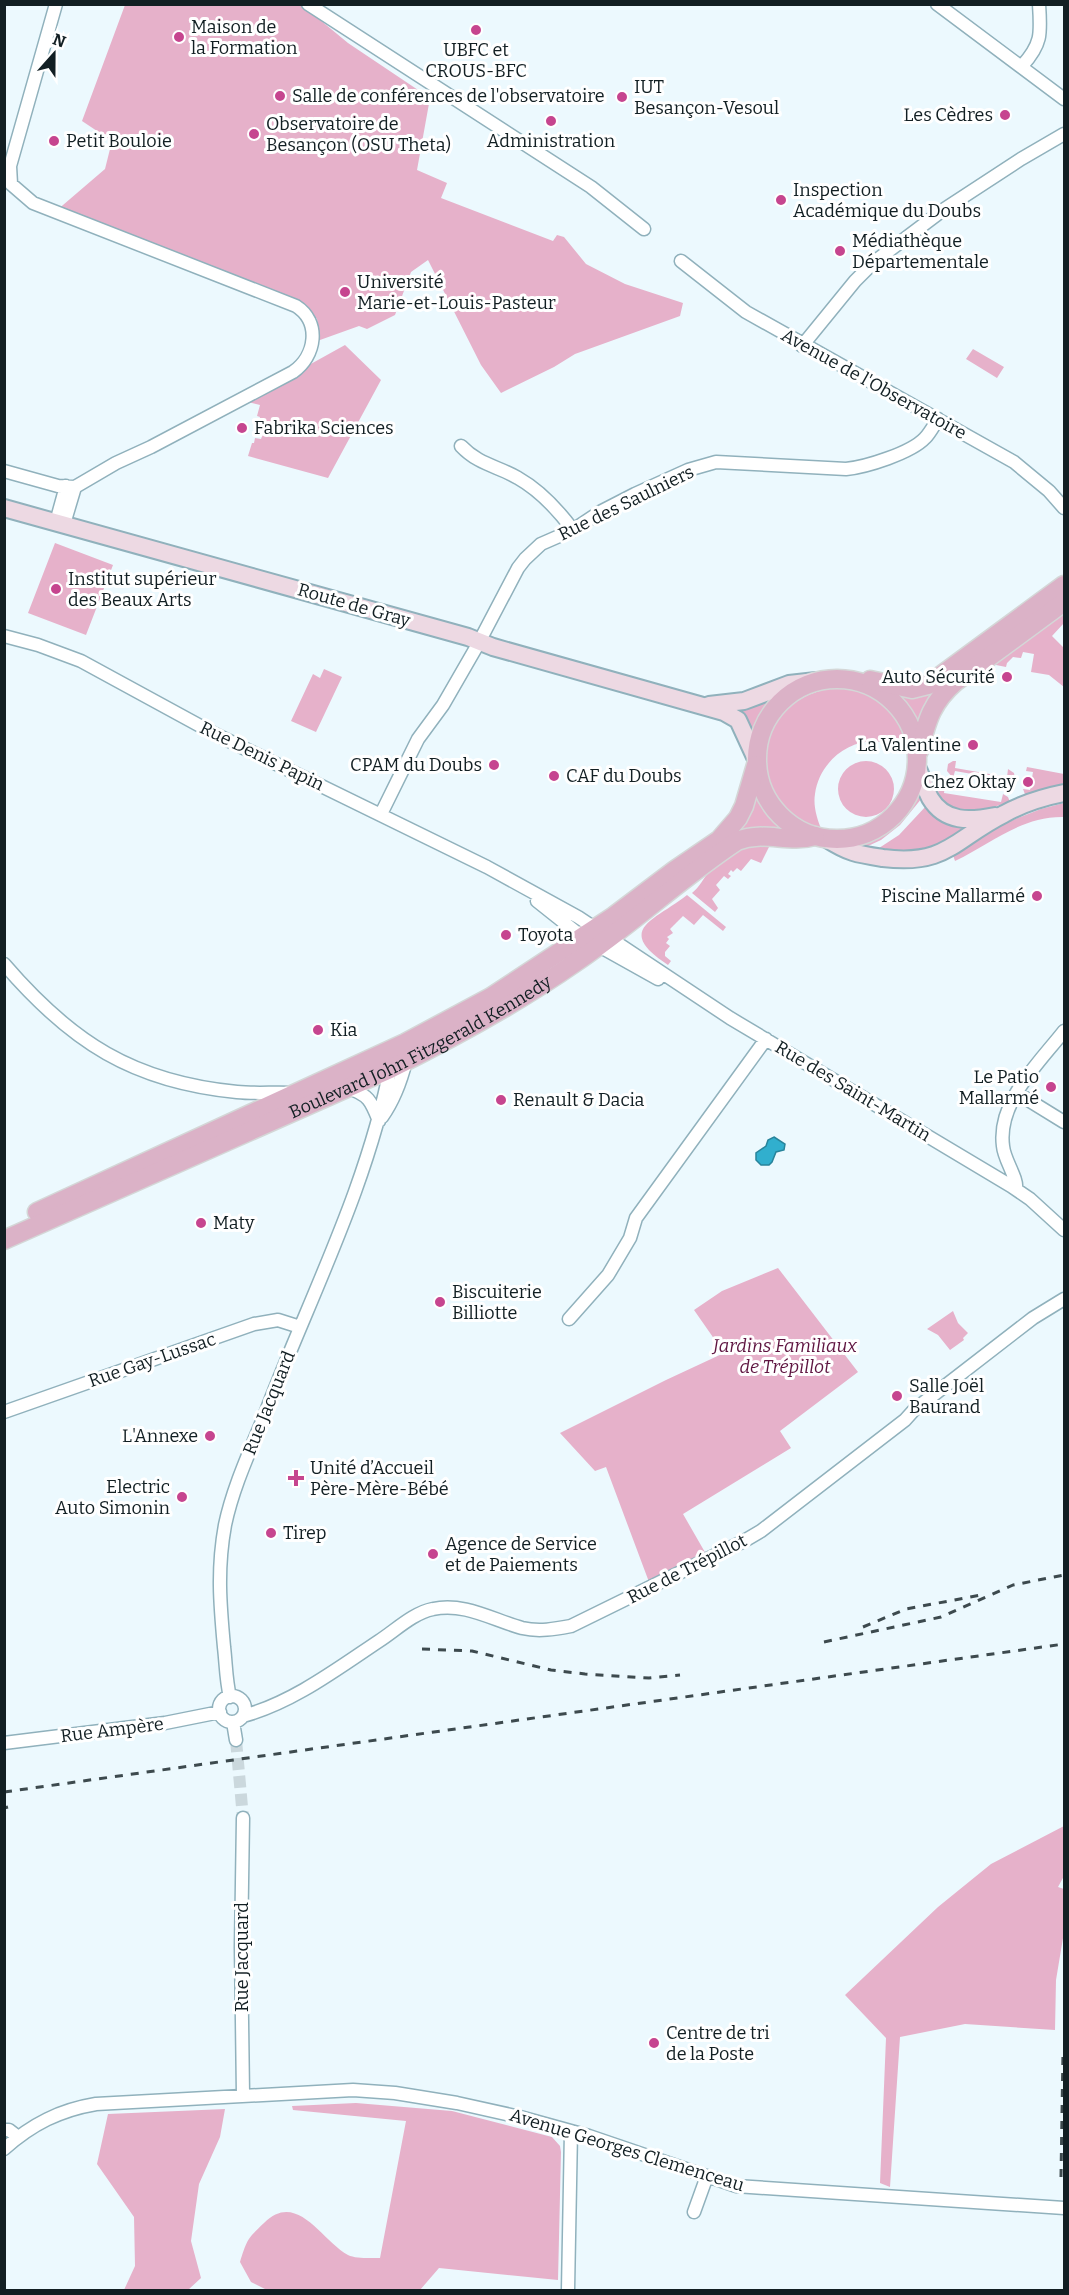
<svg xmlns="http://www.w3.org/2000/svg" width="1069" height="2295" viewBox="0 0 1069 2295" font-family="Bitter,serif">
<rect width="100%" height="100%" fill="#ecf9fe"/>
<path fill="#e6b1ca" d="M125 5H302L348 43 430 98 417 170 447 183 441 198 553 241 557 235 564 237 586 264 625 284 683 303 680 316 575 354 554 367 501 393 481 365 428 260 411 272 395 315 367 329 359 326 320 340 317 319 308 308 56 211 105 169 112 141 82 121Z
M345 345 381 380 328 478 248 456 252 443H254L255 438 261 439 267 424 259 422 260 417 257 416 260 405 244 401Z
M973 349 1004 367 997 378 966 359Z
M55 543 113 565 86 635 28 613Z
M1064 610V623L1052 636 1064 648V687L1049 675 1031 672 1034 654 1023 652 1021 658 1013 657 1007 663 1006 667 991 664Z
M324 669 342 677 316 732 291 721 313 674 320 678Z
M950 676 918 730 909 712 887 689Z
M833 688C872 688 904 713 909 753 900 749 892 744 882 742 850 737 819 762 815 794 813 806 817 819 822 831 740 803 748 701 833 688Z
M779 695 763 716 754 736 736 709Z
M838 789a28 28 0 1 1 56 0a28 28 0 1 1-56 0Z
M953 761H956L955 768 1007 777 1008 769 1014 773 1015 779 1012 785 1006 786V780L955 771 953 778 947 771 948 764Z
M1027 767 1064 774V783L1026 797 1023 789 1030 790 1033 772 1026 771Z
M942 783 945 785 944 793 1001 802 1003 794 1008 797 1010 802C985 810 953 821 938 792Z
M918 787 922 798 900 825 881 840 868 846 867 853 852 845C884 834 905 819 918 787Z
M756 791 771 816 789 831 739 834 737 830Z
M1064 803V817C1022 816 992 843 955 861L953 855 1003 824 1041 809Z
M927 805 946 821 968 830C929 849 920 854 876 850L899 835Z
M755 844 770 845 761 863 751 859 741 871 737 868 733 872 731 870 728 874 731 876 728 879 724 876 716 885 720 890 712 899 718 908 715 912 692 893C700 887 703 878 710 871 722 859 739 849 755 844Z
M687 895 726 927 723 931 703 915 694 925 683 916 670 929 673 933 667 937 669 939 666 943 670 946 665 952V956L671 961 668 965C613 929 656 920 687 895Z
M778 1268 858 1372 780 1431 791 1448 683 1514 706 1554 649 1582 606 1467 595 1471 560 1433 666 1380 724 1353 694 1310 722 1291Z
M953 1311 958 1323 968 1333 963 1338 964 1340 950 1350 938 1335 927 1329Z
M1064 1826V1876L1058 1887 1064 1889V1932L1056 1980 1055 2030 965 2024 900 2037 890 2187 880 2183 886 2038 845 1995 938 1907 991 1864Z
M356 2103 452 2111 552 2137 560 2146 561 2152 558 2280 439 2268 420 2290H267L251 2282 240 2262C247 2240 247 2239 264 2223 297 2190 321 2240 348 2255 356 2259 371 2258 380 2258L406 2121 293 2110 292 2106Z
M225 2109 220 2137 199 2184 191 2241 201 2278 188 2290H124L135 2266 134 2217 97 2164 108 2114Z"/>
<path fill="#31afce" stroke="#28849b" stroke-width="1.5" d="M774 1137 785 1144 784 1150 776 1152 772 1162 769 1165H761L756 1160V1153L766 1146 768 1140Z"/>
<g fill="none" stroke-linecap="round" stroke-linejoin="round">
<path stroke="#cbd8dd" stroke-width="12" stroke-dasharray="12 6" stroke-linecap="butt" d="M236 1740 243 1818"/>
<defs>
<path id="minor" d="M308 4 591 187 644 229
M937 4 1064 99
M1022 66C1042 44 1041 34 1039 4
M681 261 746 312 1014 462 1049 491 1064 508
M802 346 855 281 874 262 943 210 1021 159 1064 134
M461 446C479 465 498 466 518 478 541 491 558 510 573 530
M4 471 58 486 75 487 116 463 151 447 293 372C316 356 321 322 296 306L33 203 11 184 10 166 56 4
M58 515 66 486
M64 524 75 487
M4 636 38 645 81 661 215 734 487 867 578 917 730 1018 1011 1186 1030 1199 1064 1230
M381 814 418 739 443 705 477 646 518 568 525 559 541 544 573 530 600 512 635 494 688 470 716 462 846 469C866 467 911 453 925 438 930 433 934 425 938 419
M537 901 581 936 658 979
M4 964C71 1042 133 1082 237 1092 256 1094 274 1092 292 1093
M348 1088C369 1095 371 1101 379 1121
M1017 1093 1064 1122
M382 1117C394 1100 401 1081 406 1061L403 1057
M1016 1189C1018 1178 1004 1160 1003 1146 997 1102 1039 1063 1064 1031
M569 1319 608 1275 630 1238 636 1218 766 1039
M4 1412 254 1324 278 1320 300 1327
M219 1709a13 13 0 1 1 26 0a13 13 0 1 1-26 0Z
M230 1697C226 1681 226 1664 224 1647 220 1604 217 1569 225 1525 233 1487 250 1451 265 1414 309 1299 368 1186 391 1064
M243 1716C292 1703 337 1669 379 1641 396 1630 413 1613 433 1609 464 1602 493 1620 522 1628 539 1632 555 1629 571 1626L744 1541 761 1531 905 1420 914 1410 1033 1318 1064 1299
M233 1722 236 1740
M4 1743 165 1723 220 1712
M243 1818 241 1947 243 2095
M4 2130H9L18 2137
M4 2149C32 2124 60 2110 96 2104L353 2090 395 2093 457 2103 520 2117 589 2136 736 2186 1064 2208
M694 2212 707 2176
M568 2290 571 2131"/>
<path id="secondary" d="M4 508 468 637 493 647 724 712 738 720 756 759
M709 705 744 701 789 684 816 681
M917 767C922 777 925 788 930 798 945 823 970 821 995 816
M827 839C849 853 857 854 883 858 947 866 954 839 1004 814 1022 804 1044 797 1064 793"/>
<g id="primary">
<circle cx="837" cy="759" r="80"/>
<path d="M870 680 912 689 928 685 1064 585"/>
<path d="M919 751C927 721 931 703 955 682L1064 602"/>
<path d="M37 1212 405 1043 491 997 614 916 675 870 719 840 738 818 744 806 756 765"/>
<path id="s1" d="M4 1240 390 1069C455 1037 517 1003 576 962 632 924 681 878 737 841 764 830 788 844 815 836"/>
</g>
</defs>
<use href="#minor" stroke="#90b1bc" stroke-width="15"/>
<use href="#secondary" stroke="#90b1bc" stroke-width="20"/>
<use href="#primary" stroke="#d4d7d7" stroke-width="21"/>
<use href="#minor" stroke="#fff" stroke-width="12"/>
<use href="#secondary" stroke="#edd9e3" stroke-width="16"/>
<use href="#primary" stroke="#dbb2c7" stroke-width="18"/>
<path stroke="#3d4a4e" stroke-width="3" stroke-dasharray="8 8" stroke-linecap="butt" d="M863 1627 906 1609 981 1595
M824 1642 941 1617 1013 1585 1064 1575
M422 1649 472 1651 551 1670 585 1674 649 1678 680 1675
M4 1792 1064 1644
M4 1808 8 1807
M1061 2177 1063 2052"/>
</g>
<g fill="#c6458f" stroke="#fff" stroke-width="2">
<circle cx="476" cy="30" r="6"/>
<circle cx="179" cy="37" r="6"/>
<circle cx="280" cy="96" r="6"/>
<circle cx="622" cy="97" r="6"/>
<circle cx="1005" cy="115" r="6"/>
<circle cx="551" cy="121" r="6"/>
<circle cx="254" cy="134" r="6"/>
<circle cx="54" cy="141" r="6"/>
<circle cx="781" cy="200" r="6"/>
<circle cx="840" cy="251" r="6"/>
<circle cx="345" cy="292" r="6"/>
<circle cx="242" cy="428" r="6"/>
<circle cx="56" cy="589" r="6"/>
<circle cx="1007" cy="677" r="6"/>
<circle cx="973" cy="745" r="6"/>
<circle cx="494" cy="765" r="6"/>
<circle cx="554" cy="776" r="6"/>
<circle cx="1028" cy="782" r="6"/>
<circle cx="1037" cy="896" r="6"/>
<circle cx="506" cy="935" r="6"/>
<circle cx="318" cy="1030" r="6"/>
<circle cx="1051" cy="1087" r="6"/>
<circle cx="501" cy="1100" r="6"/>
<circle cx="201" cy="1223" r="6"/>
<circle cx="440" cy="1302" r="6"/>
<circle cx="897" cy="1396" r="6"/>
<circle cx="210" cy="1436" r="6"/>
<path d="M293 1469h6v6h6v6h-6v6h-6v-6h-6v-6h6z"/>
<circle cx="182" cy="1497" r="6"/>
<circle cx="271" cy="1533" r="6"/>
<circle cx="433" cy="1554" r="6"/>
<circle cx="654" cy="2043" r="6"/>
</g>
<g text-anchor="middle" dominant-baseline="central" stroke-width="6" stroke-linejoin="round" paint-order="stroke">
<g font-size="18" fill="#121f23" stroke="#fff" text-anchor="start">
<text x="191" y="27">Maison de<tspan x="191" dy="21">la Formation</tspan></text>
<text x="476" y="50" text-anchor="middle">UBFC et<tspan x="476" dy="21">CROUS-BFC</tspan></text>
<text x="634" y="87">IUT<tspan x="634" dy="21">Besançon-Vesoul</tspan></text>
<text x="292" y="96">Salle de conférences de l'observatoire</text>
<text x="993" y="115" text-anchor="end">Les Cèdres</text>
<text x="266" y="124">Observatoire de<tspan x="266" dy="21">Besançon (OSU Theta)</tspan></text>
<text x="66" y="141">Petit Bouloie</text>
<text x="551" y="141" text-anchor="middle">Administration</text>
<text x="793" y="190">Inspection<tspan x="793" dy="21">Académique du Doubs</tspan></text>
<text x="852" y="241">Médiathèque<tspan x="852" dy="21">Départementale</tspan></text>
<text x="357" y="282">Université<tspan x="357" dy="21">Marie-et-Louis-Pasteur</tspan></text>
<text x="254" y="428">Fabrika Sciences</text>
<text x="68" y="579">Institut supérieur<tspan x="68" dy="21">des Beaux Arts</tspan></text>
<text x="995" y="677" text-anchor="end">Auto Sécurité</text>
<text x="961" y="745" text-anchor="end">La Valentine</text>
<text x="482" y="765" text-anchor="end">CPAM du Doubs</text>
<text x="566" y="776">CAF du Doubs</text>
<text x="1016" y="782" text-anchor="end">Chez Oktay</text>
<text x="1025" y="896" text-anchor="end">Piscine Mallarmé</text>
<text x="518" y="935">Toyota</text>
<text x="330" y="1030">Kia</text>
<text x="1039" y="1077" text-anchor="end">Le Patio<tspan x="1039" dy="21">Mallarmé</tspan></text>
<text x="513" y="1100">Renault &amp; Dacia</text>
<text x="213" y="1223">Maty</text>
<text x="452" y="1292">Biscuiterie<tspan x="452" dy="21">Billiotte</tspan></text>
<text x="909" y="1386">Salle Joël<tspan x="909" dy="21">Baurand</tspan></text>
<text x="198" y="1436" text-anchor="end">L'Annexe</text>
<text x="310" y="1468">Unité d’Accueil<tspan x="310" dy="21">Père-Mère-Bébé</tspan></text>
<text x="170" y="1487" text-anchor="end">Electric<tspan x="170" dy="21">Auto Simonin</tspan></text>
<text x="283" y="1533">Tirep</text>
<text x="445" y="1544">Agence de Service<tspan x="445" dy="21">et de Paiements</tspan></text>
<text x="666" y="2033">Centre de tri<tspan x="666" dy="21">de la Poste</tspan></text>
</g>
<g font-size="18" fill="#121f23" stroke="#fff">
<text transform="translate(874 384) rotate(29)">Avenue de l'Observatoire</text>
<text transform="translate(626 503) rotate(-26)">Rue des Saulniers</text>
<text transform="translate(354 605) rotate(16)">Route de Gray</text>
<text transform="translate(262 756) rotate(26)">Rue Denis Papin</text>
<text stroke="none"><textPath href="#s1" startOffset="459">Boulevard John Fitzgerald Kennedy</textPath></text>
<text transform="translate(853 1091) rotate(31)">Rue des Saint-Martin</text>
<text transform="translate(152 1360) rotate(-19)">Rue Gay-Lussac</text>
<text transform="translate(269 1403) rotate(-68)">Rue Jacquard</text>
<text transform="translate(687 1569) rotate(-27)">Rue de Trépillot</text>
<text transform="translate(112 1730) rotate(-7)">Rue Ampère</text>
<text transform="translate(242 1957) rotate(-90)">Rue Jacquard</text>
<text transform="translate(627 2150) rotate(17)">Avenue Georges Clemenceau</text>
</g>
<g font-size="18" font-style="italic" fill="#5e1440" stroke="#fff">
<text x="785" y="1346">Jardins Familiaux<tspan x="785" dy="21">de Trépillot</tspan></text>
</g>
</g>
<rect width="1069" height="2295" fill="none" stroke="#121f23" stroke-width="12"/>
<g transform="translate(54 54) rotate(21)" stroke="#ffffff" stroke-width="4.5" paint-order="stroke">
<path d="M0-4.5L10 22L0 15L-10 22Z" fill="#121f23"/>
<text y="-9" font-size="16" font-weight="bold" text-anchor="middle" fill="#121f23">N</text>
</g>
</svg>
